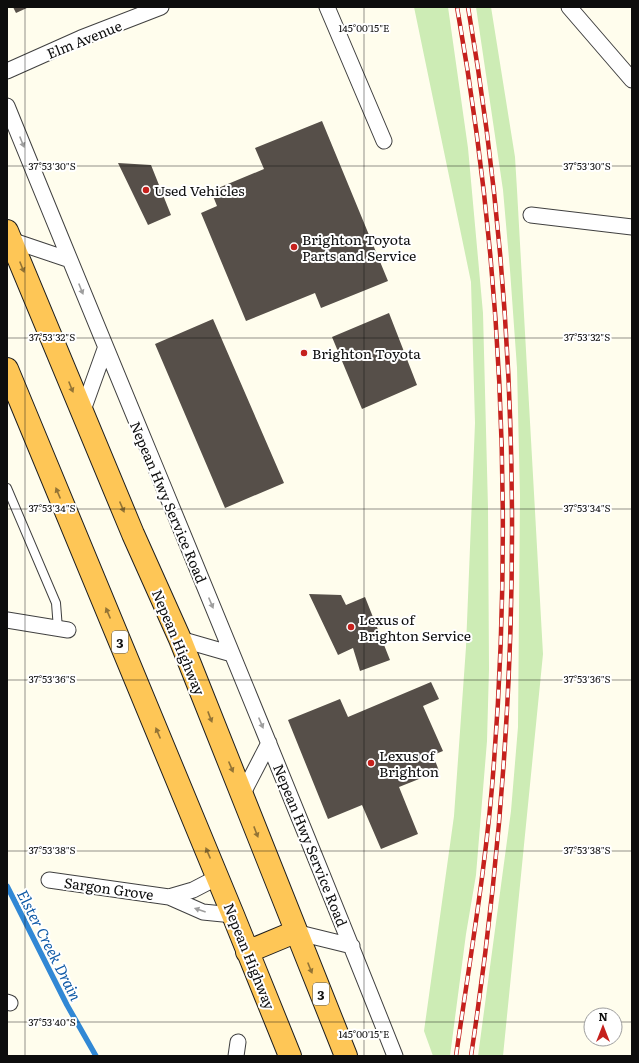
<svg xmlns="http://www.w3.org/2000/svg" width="639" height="1063" viewBox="0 0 639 1063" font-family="Literata,serif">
<rect width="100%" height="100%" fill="#fffded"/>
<path fill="#cdecb5" d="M414 7H448L468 148 483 313 488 508 489 669 487 741 476 875 466 934 450 1056H433L424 1031 454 816 466 647 475 423 471 282Z
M476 7H491L515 157 517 190 543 654 503 1056H478L511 811 518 727 520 496 517 368 510 270 503 190Z"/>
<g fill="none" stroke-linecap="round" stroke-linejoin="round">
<path stroke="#3188d5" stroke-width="5.5" d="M7 886 67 1005 96 1056"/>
</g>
<path fill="#564f49" d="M13 7H29L16 13Z
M322 121 388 281 321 308 315 293 246 321 201 213 217 206 211 191 264 169 255 148Z
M118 163 151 165 171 215 148 225Z
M389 313 417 385 362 409 332 337Z
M213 319 284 483 225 508 155 344Z
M309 594 341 595 346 605 365 597 390 660 360 671 353 648 338 655Z
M431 682 439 699 423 706 443 751 433 755 439 771 399 787 418 834 381 849 362 805 328 819 288 720 340 699 348 717Z"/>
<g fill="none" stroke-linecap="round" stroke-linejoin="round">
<defs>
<path id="service" d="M7 488 56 603 58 629"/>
<path id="minor" d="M327 7 384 141
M569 7 632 80
M7 71 81 38 161 7
M7 106C136 423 269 738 395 1056
M531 215 632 227
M11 240 70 260
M82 413 105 349
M7 620 68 630
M180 639 232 654
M242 795 269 743
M49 880 169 897 203 912 233 915
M169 897 193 890 218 877
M295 932 352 946
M7 1002 10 1003
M236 1056 238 1042"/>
<path id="trunk" d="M7 231 133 534 180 639 346 1056
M7 369 233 915 290 1056
M247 952 295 932"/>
</defs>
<use href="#service" stroke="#404040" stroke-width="10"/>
<use href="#minor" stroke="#404040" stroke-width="17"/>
<use href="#trunk" stroke="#1e1e1e" stroke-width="24"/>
<use href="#service" stroke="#fff" stroke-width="8"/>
<use href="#minor" stroke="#fff" stroke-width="15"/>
<use href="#trunk" stroke="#fec656" stroke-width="22"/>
<defs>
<path id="rail" d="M468 7C528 354 524 708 471 1056
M456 1056C470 958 487 861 494 762 513 511 501 255 457 7"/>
</defs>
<use href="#rail" stroke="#c5211d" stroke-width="4.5"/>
<use href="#rail" stroke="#fff" stroke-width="3" stroke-dasharray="9" stroke-linecap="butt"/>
</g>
<defs><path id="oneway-solid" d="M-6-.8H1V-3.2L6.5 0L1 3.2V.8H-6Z"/></defs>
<g fill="#9e9e9e">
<use href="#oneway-solid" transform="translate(22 142) rotate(68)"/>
<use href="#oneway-solid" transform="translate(81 289) rotate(68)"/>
<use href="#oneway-solid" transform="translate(211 603) rotate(67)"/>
<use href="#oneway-solid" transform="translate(261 723) rotate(67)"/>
<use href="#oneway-solid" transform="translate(200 910) rotate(-161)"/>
</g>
<g fill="#927335">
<use href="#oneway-solid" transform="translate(22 267) rotate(68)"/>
<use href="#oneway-solid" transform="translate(71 387) rotate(68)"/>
<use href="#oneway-solid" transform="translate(58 493) rotate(-113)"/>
<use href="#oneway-solid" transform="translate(122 507) rotate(67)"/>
<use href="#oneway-solid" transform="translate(108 613) rotate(-113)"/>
<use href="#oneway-solid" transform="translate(210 717) rotate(69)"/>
<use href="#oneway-solid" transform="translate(158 733) rotate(-113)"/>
<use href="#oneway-solid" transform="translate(231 767) rotate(67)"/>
<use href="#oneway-solid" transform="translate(256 832) rotate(69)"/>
<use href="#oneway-solid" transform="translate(208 853) rotate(-113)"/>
<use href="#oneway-solid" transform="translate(310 968) rotate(68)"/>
</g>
<path fill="none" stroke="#0d0d0d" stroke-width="1" stroke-opacity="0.45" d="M25 7V1056M364 7V1056M7 166H632M7 338H632M7 509H632M7 680H632M7 851H632M7 1022H591M615 1022H632"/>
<g fill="#c5211d" stroke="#fff" stroke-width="1.5">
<circle cx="146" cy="190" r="4"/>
<circle cx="294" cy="247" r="4"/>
<circle cx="304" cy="353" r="4"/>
<circle cx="351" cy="627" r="4"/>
<circle cx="371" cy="763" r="4"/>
</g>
<g text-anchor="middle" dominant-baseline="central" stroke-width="4" stroke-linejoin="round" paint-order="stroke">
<g fill="#fff" stroke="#565656" stroke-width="1">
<rect x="112" y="631" width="16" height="22" rx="3"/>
<rect x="313" y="983" width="16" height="22" rx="3"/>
</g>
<g font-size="13" font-weight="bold" fill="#0d0d0d">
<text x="120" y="642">3</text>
<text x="321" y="994">3</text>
</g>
<g font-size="14" fill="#0d0d0d" stroke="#fff">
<text transform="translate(84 39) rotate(-22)">Elm Avenue</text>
<text transform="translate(169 502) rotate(67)">Nepean Hwy Service Road</text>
<text transform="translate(179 642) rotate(67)">Nepean Highway</text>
<text transform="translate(311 845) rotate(68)">Nepean Hwy Service Road</text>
<text transform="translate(109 888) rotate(8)">Sargon Grove</text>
<text transform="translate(250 956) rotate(68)">Nepean Highway</text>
</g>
<g font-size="14" fill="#0d0d0d" stroke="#fff" text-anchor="start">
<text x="154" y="190">Used Vehicles</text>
<text x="302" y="239">Brighton Toyota<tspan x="302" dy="16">Parts and Service</tspan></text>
<text x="312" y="353">Brighton Toyota</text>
<text x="359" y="619">Lexus of<tspan x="359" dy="16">Brighton Service</tspan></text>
<text x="379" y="755">Lexus of<tspan x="379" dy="16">Brighton</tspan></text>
</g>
<g font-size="15" font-style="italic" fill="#0f5aa6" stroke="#fff">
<text transform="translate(50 945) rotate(63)">Elster Creek Drain</text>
</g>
</g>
<g font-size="10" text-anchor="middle" fill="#0d0d0d" stroke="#fff" stroke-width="4" stroke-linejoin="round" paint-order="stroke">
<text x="364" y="32">145°00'15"E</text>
<text x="52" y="170">37°53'30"S</text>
<text x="587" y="170">37°53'30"S</text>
<text x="52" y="341">37°53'32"S</text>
<text x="587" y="341">37°53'32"S</text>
<text x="52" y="512">37°53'34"S</text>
<text x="587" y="512">37°53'34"S</text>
<text x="52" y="683">37°53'36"S</text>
<text x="587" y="683">37°53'36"S</text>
<text x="52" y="854">37°53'38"S</text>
<text x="587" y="854">37°53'38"S</text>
<text x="52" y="1026">37°53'40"S</text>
<text x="364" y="1038">145°00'15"E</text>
</g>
<rect width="639" height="1063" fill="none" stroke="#0d0d0d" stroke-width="16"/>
<g transform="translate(603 1027)"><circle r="19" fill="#ffffff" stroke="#9e9e9e"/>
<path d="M0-3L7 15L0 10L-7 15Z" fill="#c5211d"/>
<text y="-6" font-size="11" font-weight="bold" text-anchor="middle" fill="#0d0d0d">N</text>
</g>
</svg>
